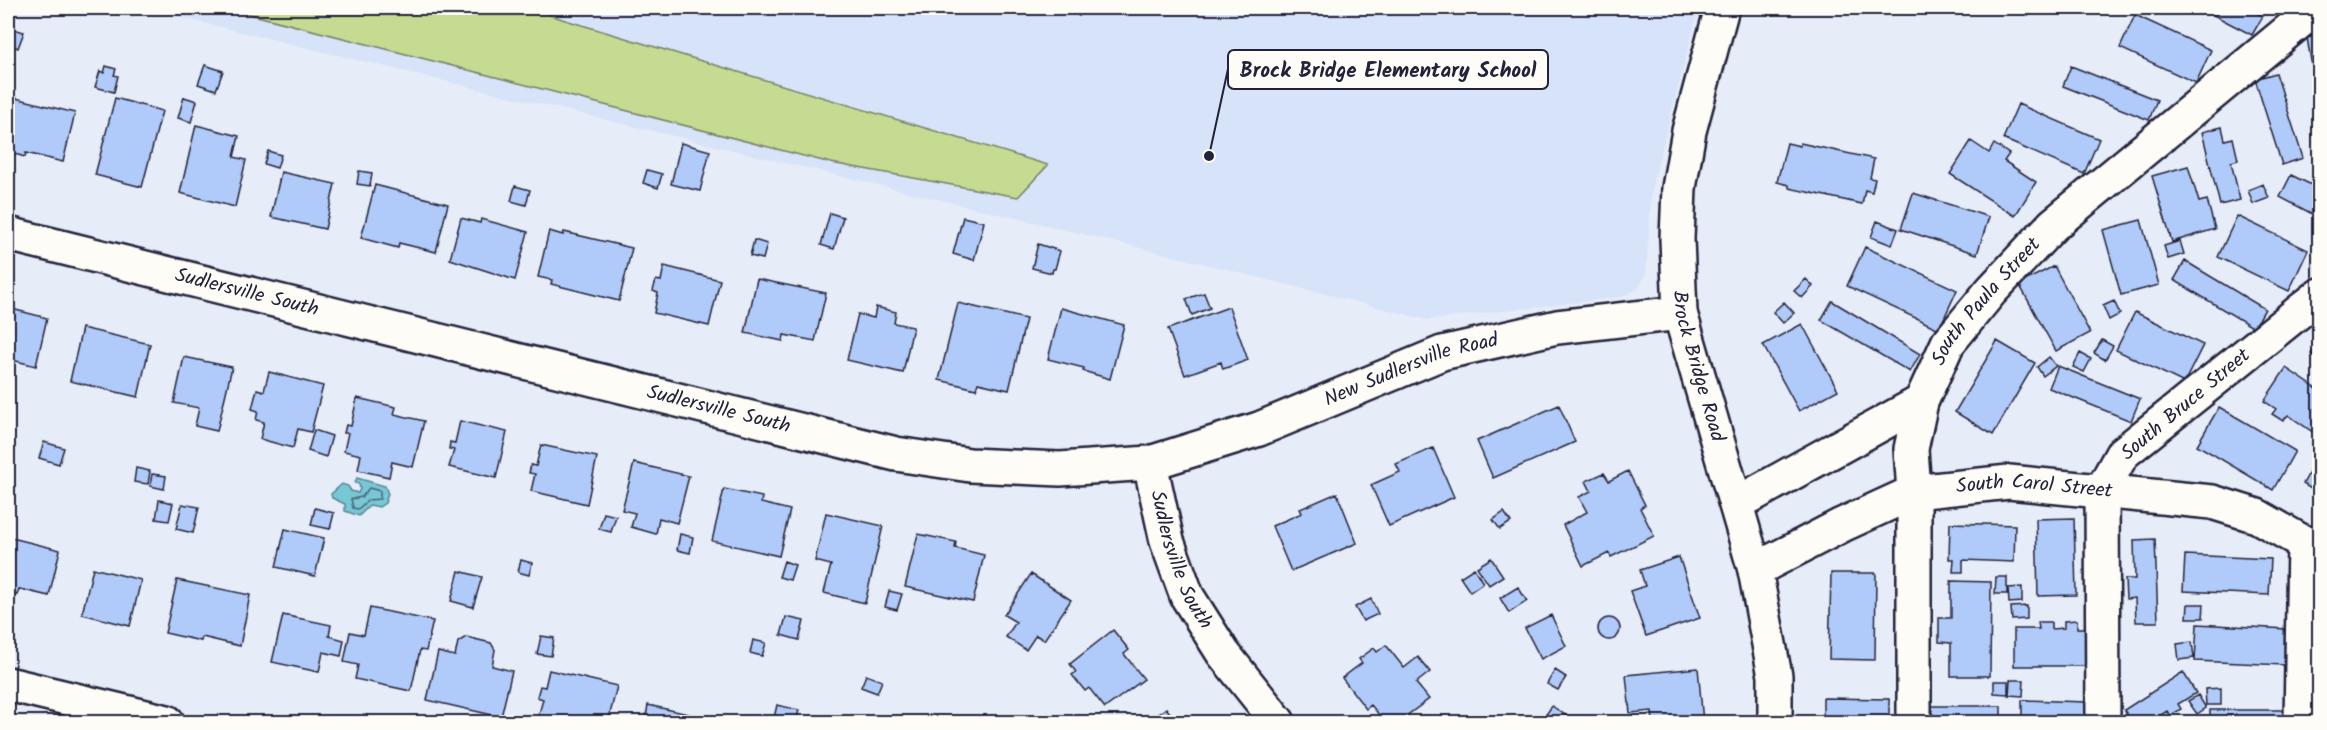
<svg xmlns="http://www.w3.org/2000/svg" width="2327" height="730" viewBox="0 0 2327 730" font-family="Kalam,sans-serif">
<rect width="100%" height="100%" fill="#e6edf8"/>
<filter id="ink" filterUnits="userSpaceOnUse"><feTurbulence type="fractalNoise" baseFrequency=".0167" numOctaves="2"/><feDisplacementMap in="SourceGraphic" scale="12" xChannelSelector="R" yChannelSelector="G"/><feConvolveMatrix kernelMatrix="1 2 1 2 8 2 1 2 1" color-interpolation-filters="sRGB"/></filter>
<g filter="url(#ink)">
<path fill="#d6e3f8" d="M141 8H1699L1652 186 1646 274 1638 289 1621 297 1428 320 1170 255Z"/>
<path fill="#c5db91" stroke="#747e66" stroke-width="1.5" d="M226 8H532L562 19 1048 165 1018 197 831 163Z"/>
<path fill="#78c7d4" stroke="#568597" stroke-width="1.5" d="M357 478 385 486 388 494 385 503 379 507 370 505 359 516 345 511V504L332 498 331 494 342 484 348 486 351 491 358 493 360 489 359 484 355 483Z"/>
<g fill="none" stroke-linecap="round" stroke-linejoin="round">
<path stroke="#446478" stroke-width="1.5" d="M369 488 380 491V499L368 500 358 509 353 508 351 499 362 497Z"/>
</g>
<path fill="#b0cbf9" stroke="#22223b" stroke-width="1.5" d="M1068 8H1086L1079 16Z
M2200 8H2246L2263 16 2252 35Z
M2135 15 2211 50 2196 83 2120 48Z
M10 28 24 32 18 48 8 44Z
M2320 35V101H2318L2307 38Z
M205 65 223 71 216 90 198 84Z
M106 66 116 69 114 75 118 76 114 92 95 87 100 71 104 73Z
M2071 66 2157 100 2149 120 2063 86Z
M2276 73 2303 158 2282 165 2255 79Z
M8 96 75 113 63 162 26 153 25 157 8 152Z
M184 97 197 101 191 122 178 118Z
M115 98 162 111 142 187 95 175Z
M2018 104 2099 139 2084 174 2003 139Z
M196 125 239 136 234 157 246 160 235 207 180 193Z
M2222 127 2225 140 2233 138 2238 160 2231 162 2240 200 2220 205 2202 132Z
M1971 141 1989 153 1994 144 2009 154 2004 161 2036 182 2015 216 1950 174Z
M681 143 710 151 700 191 671 184Z
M1787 143 1800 146V143L1874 159 1870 178 1875 179 1872 192 1865 190 1862 204 1789 188V185L1777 182Z
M268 151 281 155 277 168 264 164Z
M2320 156V170L2314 168Z
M2188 166 2199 202 2207 200 2215 229 2172 242 2152 176Z
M647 170 662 174 658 188 643 183Z
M359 171 372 173 370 186 357 184Z
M281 172 335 184 325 229 271 217Z
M2291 175 2320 189V218L2280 197Z
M2263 184 2269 198 2253 204 2248 190Z
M375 185 448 204 436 252 399 243 398 248 361 238Z
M515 186 530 190 526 205 511 201Z
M1913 193 1989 217 1977 254 1901 229Z
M830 213 843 217 834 249 821 245Z
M2237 216 2308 250 2289 291 2218 257Z
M963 217 984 222 974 260 953 254Z
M461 218 480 223 481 219 528 232 515 280 450 259Z
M2141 220 2159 285 2121 295 2103 230Z
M1877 221 1898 229 1892 245 1871 237Z
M549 231 563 235 564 232 632 248 619 301 551 284 552 280 538 277Z
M754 240 767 244 763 259 750 256Z
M2180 241 2184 254 2168 259 2164 246Z
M1038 244 1060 251 1055 269H1053L1052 273 1032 268Z
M1865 247 1957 290 1939 329 1847 286Z
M2185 261 2265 309 2254 328 2174 280Z
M664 266 720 280 709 326 654 313 658 293 653 291 656 280 661 281Z
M2054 266 2090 333 2056 351 2019 284Z
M757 279 826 293 815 341 784 335 783 341 745 333Z
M1806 279 1813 286 1802 298 1794 291Z
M1204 293 1210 308 1192 315 1186 299Z
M1832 301 1920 354 1910 372 1821 320Z
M2114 301 2120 314 2109 320 2103 306Z
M1784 302 1794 313 1783 323 1773 312Z
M958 303 1026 319 1009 390 978 383 976 389 939 380Z
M876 307 896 312 894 323 913 327 903 373 847 360 858 314 874 318Z
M1229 307 1248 360 1223 369 1221 362 1185 375 1168 329Z
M8 308 47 318 36 366 8 359Z
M1061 308 1124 325 1110 379 1083 371 1084 368 1048 359Z
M2135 312 2203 345 2184 383 2116 350Z
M1802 324 1838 390 1799 411 1763 345Z
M82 328 150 344 138 397 70 381Z
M2102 340 2113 346 2105 360 2094 353Z
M1997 341 2035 363 1993 435 1955 412Z
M2320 342V360L2311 354Z
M2080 353 2091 359 2084 372 2073 367Z
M184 357 232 367 217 431 195 426 199 408 174 403Z
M2049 357 2056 366 2043 376 2037 367Z
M2058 366 2140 399 2131 421 2049 388Z
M2286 368 2320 391V437L2288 415 2283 421 2272 414 2276 409 2264 401Z
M269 372 323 386 311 432 298 429 293 448 260 439 264 422 256 420 258 411 252 409 257 389 264 391Z
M357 398 396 407 394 414 424 421 413 467 392 462 389 477 358 470 361 455 344 451 348 433H344L346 425 351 426Z
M1559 405 1575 442 1493 478 1477 441Z
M2219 407 2295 451 2273 490 2197 445Z
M460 421 507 432 496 478 449 467 454 450 449 449 450 442 455 443Z
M314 430 332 436 326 457 308 451Z
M44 442 64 448 59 464 39 458Z
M541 445 597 457 587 504 531 491 535 474 529 473 531 465 536 466Z
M1433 448 1454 497 1389 526 1371 485 1400 472 1396 464Z
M634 463 689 476 677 523 659 518 656 534 631 527 635 513 622 510Z
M136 468 150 471 148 484 134 482Z
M2311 469 2320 474V488L2316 492 2303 484Z
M1628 471 1645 505 1640 508 1654 536 1611 557 1609 553 1583 566 1563 525 1587 512 1579 497 1591 491 1586 481 1604 473 1609 481Z
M152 474 166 476 164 489 150 486Z
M724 489 762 497 761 503 790 510 779 556 712 541Z
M1337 493 1357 543 1291 571 1272 526 1302 513 1300 509Z
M159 500 173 503 169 521 156 519Z
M182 504 199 507 193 533 176 529Z
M315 508 334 513 330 529 311 525Z
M1504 512 1511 522 1500 529 1493 520Z
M604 513 616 516 611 532 599 529Z
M826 513 883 526 865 603 824 593 831 565 815 561Z
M2074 518 2076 595 2038 596 2036 519Z
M1950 523 2015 525 2014 562 1963 560V572H1953L1954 559H1949Z
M285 529 324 538 315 576 276 567Z
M680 534 693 537 690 553 677 550Z
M918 534 956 542 955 548 984 555 973 602 905 587Z
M8 537 60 550 49 596 19 589 17 595 8 593Z
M2155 539 2158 622H2136L2135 598 2126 599 2125 579H2135L2134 540Z
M2185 555 2271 559 2269 595 2183 591Z
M1679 557 1700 618 1646 636 1630 591 1645 586 1640 570Z
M1491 558 1503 576 1489 585 1477 567Z
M521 560 532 563 529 575 518 572Z
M784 561 795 565 790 580 779 577Z
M93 568 141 580 130 626 82 614Z
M1474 568 1483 583 1470 592 1460 577Z
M459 571 482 577 473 607 451 601Z
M1831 573H1876L1875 660 1829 659Z
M1031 574 1071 600 1044 640 1036 635 1026 650 1006 637 1016 622 1004 615Z
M1996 577H2007V594H1995Z
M177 580 250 595 240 646 202 637 201 641 165 633Z
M1951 581 1991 582 1990 676H1951V643L1939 642V618H1951Z
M1518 587 1527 601 1509 613 1500 598Z
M2022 587V602L2009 603 2008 588Z
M889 591 902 594 897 610 885 607Z
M1371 599 1378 614 1363 621 1355 607Z
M2188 604H2204L2203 618H2187Z
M2027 606V619L2012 620 2011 607Z
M370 608 433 621 426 651 420 650 411 691 355 679 358 665 344 662 350 632 364 635Z
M283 615 331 625 329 636 344 640 341 656 323 652 319 672 272 662Z
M1551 615 1566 646 1541 659 1525 628Z
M786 617 804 621 799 640 781 635Z
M1598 629a11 11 0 1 1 22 0a11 11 0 1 1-22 0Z
M2077 620V628H2087L2088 666H2014V629H2039L2038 622H2051V629L2064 628V621Z
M2197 624 2287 629 2285 665 2195 661Z
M1113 630 1129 650 1124 654 1144 679 1105 708 1089 688 1085 691 1072 675 1076 672 1070 664Z
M541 636 554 638 551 656 537 654Z
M466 637 491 643 495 650 492 666 512 671 501 717 427 700 438 652 455 656 458 642Z
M753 640 766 643 762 656 750 653Z
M2192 642 2194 658 2179 660 2177 644Z
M1386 645 1404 668 1418 657 1430 672 1416 683 1429 699 1398 722H1385L1371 705 1366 709 1342 678 1362 663 1359 659 1374 648 1377 652Z
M1698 668 1703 722H1653L1652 711 1630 713 1626 675Z
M549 670 617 686 608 722H537L543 699 537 697 540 686 545 687Z
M1555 670 1566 677 1558 690 1547 684Z
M2183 672 2196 693 2178 704 2181 709 2170 716 2167 711 2150 722H2132L2124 710Z
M866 675 882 681 877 693 861 687Z
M2010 680H2024L2023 696 2009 695Z
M1994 681H2008V694L1994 693Z
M2318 685H2320V722H2317Z
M2221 688V705H2206L2205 689Z
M2198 695 2206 708 2197 714 2188 701Z
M1823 698 1889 699V722H1823Z
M2022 700 2086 702 2085 722H2022Z
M648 705 706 718 705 722H645Z
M777 705 799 710 796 722H773Z
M1552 706 1568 717 1564 722H1546L1542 720Z
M1932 706H2001V722H1932Z
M1166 708 1177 722H1137L1146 715 1150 720Z
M2210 710H2286V722H2210Z"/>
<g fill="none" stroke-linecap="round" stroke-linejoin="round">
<defs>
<g id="minor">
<path id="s1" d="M8 234 896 454 970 465 1060 469 1150 463 1167 541 1187 596 1223 653 1278 722"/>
<path id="s2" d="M1150 463 1259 429 1442 353 1557 327 1680 313"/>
<path d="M1736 504 1921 402"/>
<path id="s3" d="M1755 570 1842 525 1914 492 2009 482 2212 502 2257 516 2320 552"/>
<path d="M8 684 167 722"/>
<path id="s4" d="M1914 722V492L1911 449 1921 402 1948 343 1991 291 2053 225 2316 8"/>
<path d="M2103 722 2102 490 2122 454 2320 295"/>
<path d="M2301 722 2304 542"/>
</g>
<g id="tertiary">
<path id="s5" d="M1722 8 1689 131 1679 188 1677 239 1680 313 1755 570 1775 676V722"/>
</g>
</defs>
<use href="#minor" stroke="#22223b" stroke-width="38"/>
<use href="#tertiary" stroke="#22223b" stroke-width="38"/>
<use href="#minor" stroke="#fdfcf7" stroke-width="33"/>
<use href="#tertiary" stroke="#fdfcf7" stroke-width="33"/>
</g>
</g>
<g text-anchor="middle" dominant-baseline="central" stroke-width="4.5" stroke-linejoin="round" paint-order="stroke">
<g font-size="20" fill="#22223b" stroke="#fdfcf7">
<text stroke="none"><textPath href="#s1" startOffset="246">Sudlersville South</textPath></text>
<text stroke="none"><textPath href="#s4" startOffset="442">South Paula Street</textPath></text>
<text stroke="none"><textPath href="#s5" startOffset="366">Brock Bridge Road</textPath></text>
<text stroke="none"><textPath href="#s2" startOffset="278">New Sudlersville Road</textPath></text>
<text transform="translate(2186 405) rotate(-40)">South Bruce Street</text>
<text stroke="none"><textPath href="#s1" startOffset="732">Sudlersville South</textPath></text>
<text stroke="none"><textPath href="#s3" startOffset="298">South Carol Street</textPath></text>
<text stroke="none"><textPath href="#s1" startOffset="1272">Sudlersville South</textPath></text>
</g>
</g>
<path fill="none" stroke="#22223b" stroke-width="2" d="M1209 156L1228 69"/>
<circle fill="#22223b" stroke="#fdfcf7" stroke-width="2" cx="1209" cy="156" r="6"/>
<rect fill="#fdfcf7" stroke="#22223b" stroke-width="2" x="1228" y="50" width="320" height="39" rx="6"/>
<g font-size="21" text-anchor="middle" font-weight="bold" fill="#22223b">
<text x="1388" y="77">Brock Bridge Elementary School</text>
</g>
<rect width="2327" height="730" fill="none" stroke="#fdfcf7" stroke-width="30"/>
<rect x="15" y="15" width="2297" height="700" fill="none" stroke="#22223b" stroke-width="2" filter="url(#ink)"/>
</svg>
